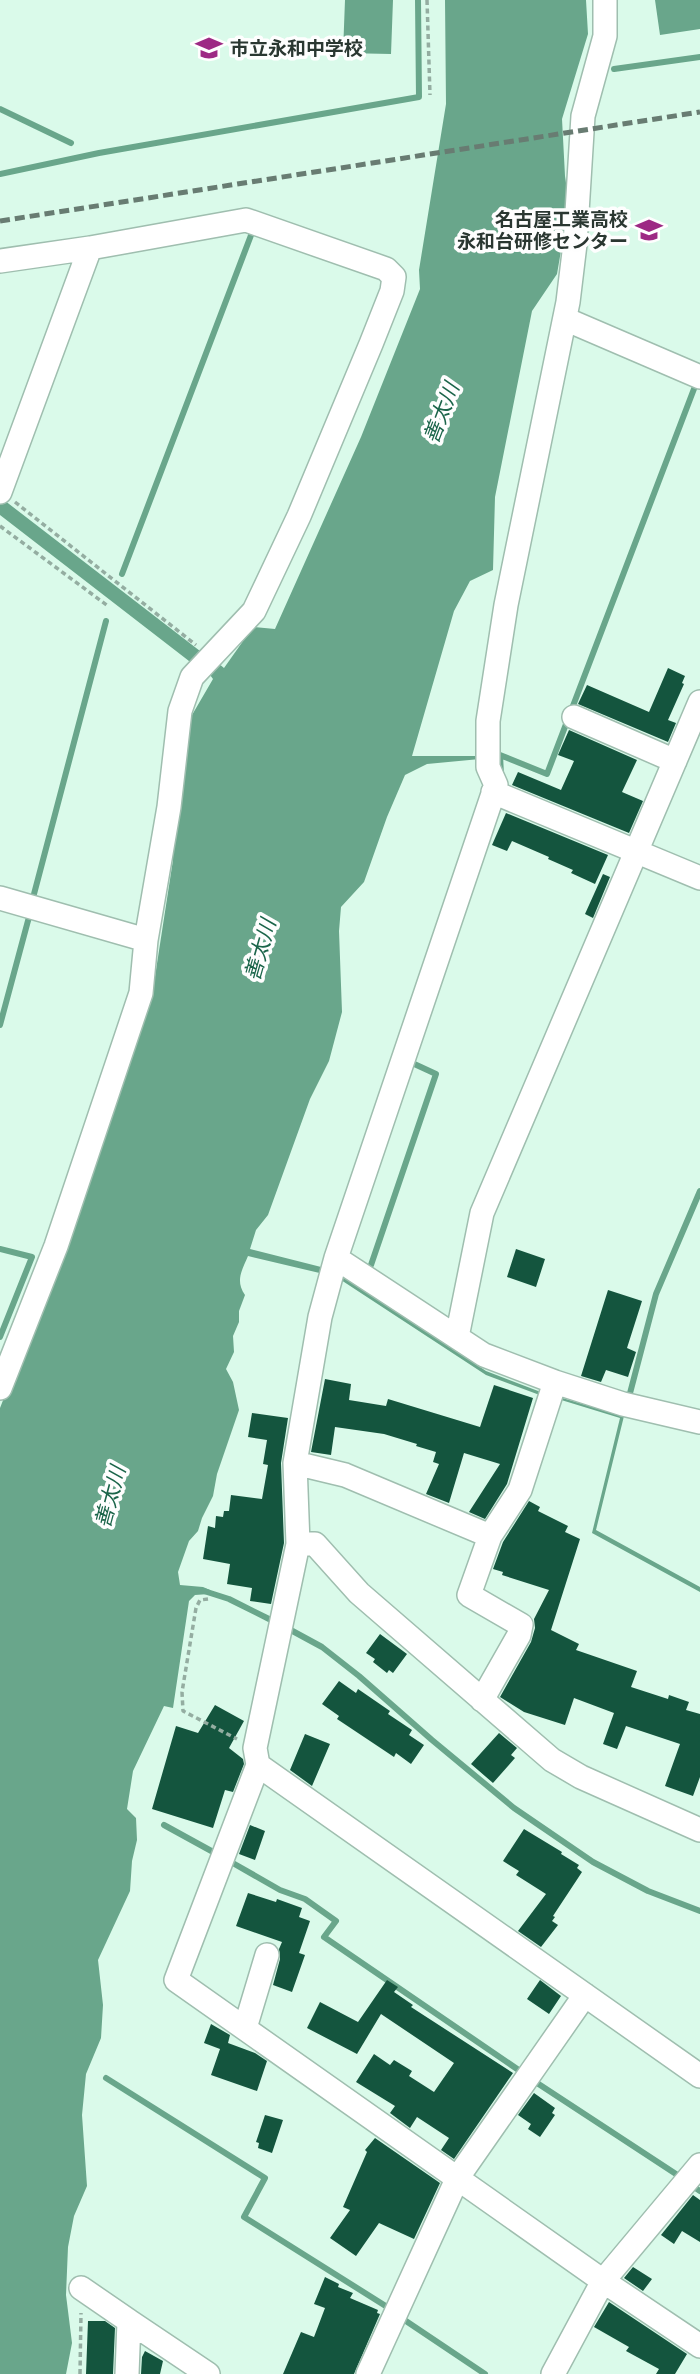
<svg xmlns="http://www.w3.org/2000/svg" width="700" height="2374" viewBox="0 0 700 2374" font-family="'Work Sans','Noto Sans JP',sans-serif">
<rect width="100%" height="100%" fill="#dafaea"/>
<path fill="#69a68b" d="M345 0H393L391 54 343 53Z
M445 0H586L588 34 562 119 565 176 569 204 557 274 532 311 495 497 493 570 470 581 454 611 412 756H479L480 759 427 764 405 775 387 817 364 882 341 907 339 931 342 1012 329 1061 310 1099 268 1215 256 1230 250 1249 329 1269 328 1275 248 1256C242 1270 235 1281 245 1295L239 1311V1322L233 1336 234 1352 226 1369 233 1382 239 1410 217 1474 213 1496 202 1518 198 1531 189 1541 178 1572 180 1585 203 1587 210 1590 209 1594 195 1595 189 1601 173 1708 164 1706 133 1771 127 1809 136 1818 137 1840 132 1861 130 1891 98 1960 103 2005 101 2038 86 2074 82 2115 87 2186 74 2216 68 2247 66 2295 72 2343 66 2374H0V1408L69 1234 154 983 173 860 171 817 180 794 192 715 213 679 205 668 189 661 0 515V497L200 651 215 666 218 663 224 668 253 627 275 629 361 437 420 289 419 270 446 104Z
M655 0H700V29L660 35Z
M343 1275 486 1371 546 1394 545 1397 486 1375 341 1280Z
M559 1397 624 1416 596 1530 700 1587V1592L592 1533 620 1418 558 1399Z"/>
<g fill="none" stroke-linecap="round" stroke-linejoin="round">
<path stroke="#69a68b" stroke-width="6" d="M614 69 700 57
M0 109 71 143
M0 174 99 153 419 97 418 0
M122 574 253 230
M501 775 500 755 547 774 697 381
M34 894 106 621
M0 1025 29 917
M0 1249 32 1257 0 1337
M371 1265 436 1074 410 1062V1060
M629 1397 656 1294 700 1191
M204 1591 229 1599 273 1621
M287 1628 322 1647 359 1676 432 1740 514 1808 593 1862 648 1891 700 1911
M164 1825 215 1853
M231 1862 280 1890 305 1899 336 1921 324 1937 523 2073
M106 2078 265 2178 244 2217 392 2310
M534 2081 679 2176
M694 2187 700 2191
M400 2317 485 2374"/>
</g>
<path fill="#14553e" d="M668 668 685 676 682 683 684 684 668 720 676 723 668 742 578 704 587 685 649 712Z
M569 730 637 760 622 792 643 801 629 833 512 785 518 772 561 790 574 761 558 755Z
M506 813 608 855 595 884 571 873 573 870 548 859 549 857 512 841 507 851 492 845Z
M603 874 610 877 593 918 585 914Z
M516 1249 545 1259 536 1287 507 1277Z
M608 1290 642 1301 627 1348 636 1352 628 1377 606 1370 601 1382 581 1376Z
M325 1379 351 1384 349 1400 386 1406 388 1399 480 1427 494 1385 533 1398 507 1484 485 1519 469 1512 500 1464 464 1453 449 1503 426 1494 439 1464 433 1462 436 1452 416 1446 417 1444 384 1434 335 1427 331 1455 311 1452Z
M252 1413 288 1418 281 1463 284 1543 271 1604 250 1601 252 1588 227 1584 230 1564 203 1559 208 1526 215 1528 216 1516 223 1517 224 1511H229L231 1495 262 1499 268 1465 263 1464 267 1440 248 1437Z
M529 1501 540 1507 538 1511 568 1526 565 1532 580 1539 551 1630 579 1644 576 1650 637 1671 631 1687 668 1699 669 1695 689 1702 686 1710 700 1714V1777L693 1796 665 1786 680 1744 626 1726 617 1749 603 1744 614 1713 574 1698 565 1725 524 1712 500 1697 531 1642 535 1628 534 1619 549 1590 502 1575 503 1572 493 1569 503 1542Z
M380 1634 407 1654 393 1673 389 1670 387 1673 373 1662 375 1659 366 1653Z
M339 1681 356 1693 358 1689 390 1711 388 1714 412 1730 409 1735 424 1745 411 1764 396 1753 394 1757 337 1719 339 1716 322 1704Z
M215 1705 244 1721 229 1748 243 1759 244 1764 233 1792 225 1790 213 1828 152 1809 176 1726 198 1733Z
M499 1733 517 1748 511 1755 515 1758 493 1783 471 1764Z
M305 1734 330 1744 312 1786 290 1770Z
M250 1825 265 1831 255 1860 239 1854Z
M524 1829 562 1852 561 1854 579 1865 577 1868 582 1872 553 1916 555 1917 552 1921 558 1925 541 1947 518 1931 546 1894 516 1875 519 1871 503 1861Z
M248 1893 276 1902 277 1899 302 1908 299 1917 310 1921 299 1953 305 1955 292 1992 273 1985 280 1959 279 1949 282 1942 236 1926Z
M387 1980 398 1987 394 1992 413 2005 411 2007 513 2073 454 2159 441 2150 449 2138 417 2117 410 2128 390 2113 395 2106 356 2082 374 2054 390 2065 394 2060 412 2071 409 2076 434 2092 454 2063 381 2014 357 2054 307 2028 320 2002 358 2022Z
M540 1980 561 1996 549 2014 527 1999Z
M211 2024 230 2035 228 2043 255 2053 267 2061 257 2091 211 2075 220 2049 204 2043Z
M534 2093 555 2108 552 2113 555 2115 540 2137 528 2129 531 2124 518 2115Z
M265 2115 283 2120 272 2153 258 2148 259 2143 256 2142Z
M375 2138 440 2183 414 2239 379 2223 356 2256 330 2238 350 2210 343 2207 367 2152 365 2150Z
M693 2195 700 2200V2242L682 2231 674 2244 661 2235Z
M633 2267 652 2279 643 2291 624 2278Z
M325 2277 339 2284 338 2287 353 2293 350 2298 378 2310 377 2313 380 2314 354 2374H283L301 2332 314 2337 325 2308 314 2304Z
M609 2302 687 2354 675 2374H656L659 2369 626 2351 629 2347 594 2327Z
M88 2321H105L115 2328 113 2374H86Z
M145 2351 163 2361 160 2374H141L142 2357Z"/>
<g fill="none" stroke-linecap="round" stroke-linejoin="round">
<defs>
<path id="minor" d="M605 0V36L583 116 575 244 568 302 506 605 488 721V767L496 785 336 1258 320 1317 295 1463 298 1544 255 1748 258 1765 176 1980 603 2281 700 2346
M0 261 90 248
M565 319 700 377
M0 492 90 248 246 220 386 269 394 277 392 291 371 344 299 516 254 611 192 677 180 711 169 807 146 940 141 993 56 1246 0 1388
M574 717 675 761
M493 792 700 878
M0 898 146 940
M336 1258 484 1355 555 1382 623 1404 700 1422
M457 1337 482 1213 700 702
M295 1463 345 1475 490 1536
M298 1544H315L359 1593 552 1760 581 1777 700 1830
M482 1700 519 1635 521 1625 469 1595 490 1536 520 1490 555 1382
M258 1765 700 2076
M245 2028 267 1955
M81 2288 129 2321
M127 2374 129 2321 208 2374
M368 2374 458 2177 585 1995
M553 2374 603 2281 700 2165"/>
</defs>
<use href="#minor" stroke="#9fbeaf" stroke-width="26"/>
<path stroke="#94ada1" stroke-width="3.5" stroke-dasharray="5 3.5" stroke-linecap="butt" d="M427 0 430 95
M15 502 196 645
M0 526 108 606
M208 1599 200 1600 196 1608 182 1692 183 1711 237 1739
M80 2374 81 2313"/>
<use href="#minor" stroke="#fff" stroke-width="23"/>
<path stroke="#687c72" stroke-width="5" stroke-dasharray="10 5" stroke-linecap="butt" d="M0 221 700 112"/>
</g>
<defs>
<symbol id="school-bare" viewBox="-9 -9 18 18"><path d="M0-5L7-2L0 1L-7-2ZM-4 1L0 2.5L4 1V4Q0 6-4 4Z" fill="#9d2984" stroke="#fefefe" stroke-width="2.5" paint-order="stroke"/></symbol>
</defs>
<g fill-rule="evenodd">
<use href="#school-bare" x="190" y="29" width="38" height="38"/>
<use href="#school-bare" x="630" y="211" width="38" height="38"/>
</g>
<g text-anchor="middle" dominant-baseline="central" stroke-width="7" stroke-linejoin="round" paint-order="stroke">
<g font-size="19" font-weight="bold" fill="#2a3731" stroke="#fefefe" text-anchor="start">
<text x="230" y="48">市立永和中学校</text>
<text x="628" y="219" text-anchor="end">名古屋工業高校<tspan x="628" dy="22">永和台研修センター</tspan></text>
</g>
<g font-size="21" font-style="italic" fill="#1b654a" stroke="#fefefe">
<text transform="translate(441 413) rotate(-69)">善太川</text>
<text transform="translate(260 950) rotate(-74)">善太川</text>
<text transform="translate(110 1497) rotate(-75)">善太川</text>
</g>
</g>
</svg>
